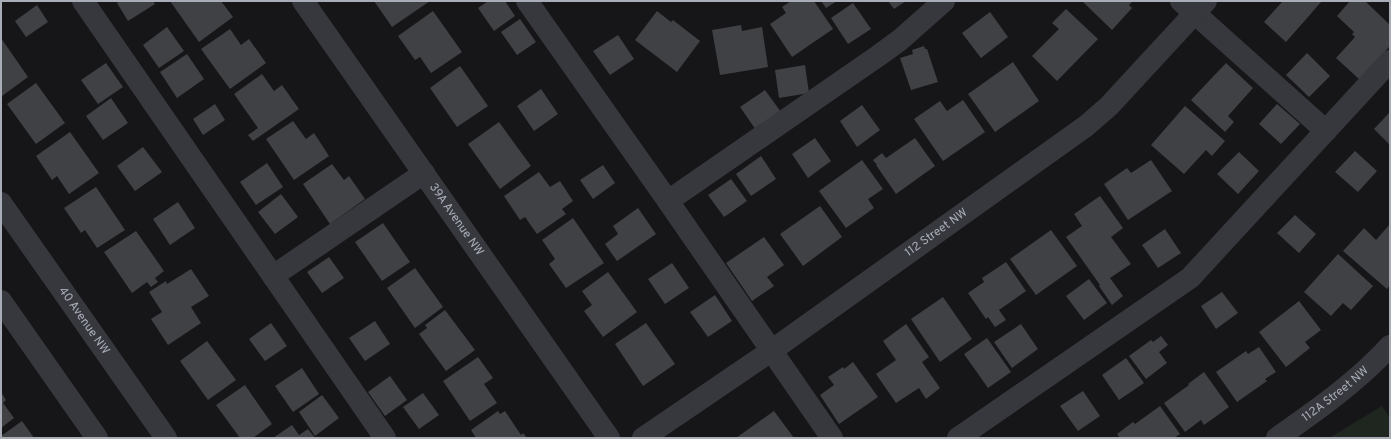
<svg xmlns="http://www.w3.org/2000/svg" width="1391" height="439" viewBox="0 0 1391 439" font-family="Overpass,sans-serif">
<rect width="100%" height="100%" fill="#161618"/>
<path fill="#1e261f" d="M1382 406 1390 418V438H1329Z"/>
<path fill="#404145" d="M120 1H153L155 4 128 21 117 3Z
M170 1H221L233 17 199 42Z
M374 1H430L392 27Z
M488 1H505L515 16 494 31 478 8Z
M791 1H814L833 29 792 57 770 24 786 13 782 7Z
M821 1H837L826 8Z
M888 1H906L894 9Z
M1084 1H1133L1129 5 1132 8 1112 30 1083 2Z
M1280 1H1322L1286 42 1264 22 1282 2Z
M1350 1H1365L1390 25V46L1359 79 1336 58 1355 37 1352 34 1354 32 1337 16Z
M853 3 871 29 848 44 831 18Z
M37 5 48 22 26 37 15 21Z
M1066 9 1098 39 1057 81 1032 56 1059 29 1052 23Z
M433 11 462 52 431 73 420 57 415 60 398 36Z
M657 11 671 22 673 20 700 41 677 72 635 40Z
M990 12 1008 37 981 58 962 33Z
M520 19 536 42 517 55 501 32Z
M741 25 742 31 762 27 768 67 720 75 712 30Z
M167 27 184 51 159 68 143 45Z
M230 29 241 45 249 39 266 63 230 89 201 49Z
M618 35 634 59 610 75 593 51Z
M1 38 28 77 2 96 1 94Z
M924 46 925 49H927L938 82 911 90 900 58 913 54 912 50Z
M1307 53 1330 76 1309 97 1286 75Z
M187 54 204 79 177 98 160 72Z
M1013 62 1039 101 995 132 968 94Z
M106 63 123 87 98 104 81 80Z
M1226 63 1253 88 1228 116 1234 122 1225 132 1191 100Z
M805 65 809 93 779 98 775 70Z
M460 66 488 106 457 127 430 88Z
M262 74 274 91 282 85 299 109 253 141 248 135 258 128 234 94Z
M36 83 65 123 36 144 7 104Z
M541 89 558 114 534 131 517 106Z
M765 90 781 112 756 130 740 107Z
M111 98 128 123 103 140 86 116Z
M963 100 985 132 943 161 914 119 940 101 947 111Z
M215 104 225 120 203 135 193 119Z
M1277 104 1300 124 1281 144 1259 124Z
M862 105 880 130 857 147 840 121Z
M1185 106 1225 141 1212 156 1206 150 1184 174 1151 145Z
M1390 112V145L1374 129Z
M293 121 306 139 314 133 329 156 294 180 266 139Z
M499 122 531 166 500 189 468 144Z
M70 132 99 173 69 194 57 176 52 180 36 156Z
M815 138 831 161 808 178 792 154Z
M915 138 935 166 896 194 876 165H877L873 160 882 153 886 158Z
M143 147 162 172 135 191 117 166Z
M1355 151 1377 171 1358 192 1335 172Z
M1239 152 1259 171 1238 194 1217 174Z
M761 156 776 179 751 196 736 174Z
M862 160 883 189 868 199 874 208 846 228 819 191Z
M1151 160 1172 191 1128 220 1104 184 1127 168 1131 173Z
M267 163 283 187 256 205 240 182Z
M332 164 344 180 349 176 365 199 330 224 303 184Z
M603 165 615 183 593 199 580 180Z
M539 172 550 187 560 181 573 201 562 209 566 214 537 234 525 217 520 220 504 196Z
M731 179 747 201 724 217 708 195Z
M96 187 125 230 97 248 85 230 81 233 64 208Z
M281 194 298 217 275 234 258 212Z
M1100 196 1123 228 1111 237 1131 264 1110 278 1123 296 1112 305 1099 286 1100 285 1066 237 1082 226 1074 214Z
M178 202 195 228 170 245 153 219Z
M820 206 842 237 803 266 780 234Z
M638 208 656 234 617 261 605 244 618 234 613 226Z
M1295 215 1316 234 1299 253 1277 233Z
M573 218 604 263 566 288 549 264 555 259 542 240Z
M383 223 410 262 382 281 355 242Z
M1390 224V285L1387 289 1343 251 1364 228 1376 240Z
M1165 229 1181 253 1158 268 1142 245Z
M1051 230 1077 266 1036 295 1010 259Z
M136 231 164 271 155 278 158 282 151 287 147 282 132 293 104 252Z
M764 237 784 265 767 277 774 286 752 301 726 263Z
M1338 254 1373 286 1351 310 1343 303 1331 316 1304 292Z
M329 257 344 278 322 293 307 272Z
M1006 262 1026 291 999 310 1006 320 995 327 988 317 986 319 968 293 984 282 982 278Z
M672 263 689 288 665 304 648 279Z
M415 268 443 307 415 328 387 288Z
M191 269 209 296 191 307 201 323 168 345 151 319 162 312 149 292 166 281 167 284Z
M608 272 637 312 603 337 584 311 592 305 582 291Z
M1089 279 1107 303 1084 320 1066 296Z
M1222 292 1238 313 1216 329 1201 306Z
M715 295 732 321 708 337 690 312Z
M943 297 972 339 940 362 911 319Z
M1299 301 1321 330 1305 342 1310 348 1286 367 1259 332Z
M445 310 475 350 446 371 419 334 427 328 425 325Z
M375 321 390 344 365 361 349 338Z
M271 323 287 346 265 361 249 339Z
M646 323 675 364 643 386 615 344Z
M906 324 929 357 922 362 940 388 926 399 919 388 896 403 876 374 896 360 883 341Z
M1021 324 1038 349 1012 368 994 342Z
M1161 336 1168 345 1159 352 1167 363 1146 379 1129 356 1151 340 1153 342Z
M987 338 1011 372 988 388 964 354Z
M207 341 236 380 208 400 180 361Z
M1259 347 1276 372 1265 379 1267 381 1237 402 1216 372 1246 351 1248 354Z
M478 357 493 378 484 384 497 403 470 421 443 381Z
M1126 358 1144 383 1119 400 1102 375Z
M853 362 878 397 839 424 820 395 834 385 828 377 843 367 844 369Z
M302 368 319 394 293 412 275 386Z
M1204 372 1229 407 1204 425 1201 420 1185 432 1164 403 1189 385 1188 384Z
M390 376 407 400 385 416 368 392Z
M245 385 272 424 253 438H240L216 405Z
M1083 391 1100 416 1078 431 1060 406Z
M1 392 6 400 3 403 14 418 1 428Z
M423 393 439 415 419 429 403 407Z
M322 395 339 418 315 436 299 412Z
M1160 406 1180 434 1174 438H1120L1117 434 1133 422 1135 424Z
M498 411 500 414 505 411 521 435 523 433 527 438H476L471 430Z
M774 411 794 438H736Z
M22 421 34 438H1V436Z
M292 425 299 435 308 429 315 438H273Z"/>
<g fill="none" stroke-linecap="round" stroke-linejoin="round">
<g stroke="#37383d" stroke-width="22">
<path d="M83 1 385 438"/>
<path id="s1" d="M303 1 609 438"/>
<path d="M527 1 668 201 878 56 900 40 944 1"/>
<path d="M1181 1 1326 131"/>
<path d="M668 201 832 438"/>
<path id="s2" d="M1 203 166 438"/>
<path d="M273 276 424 173"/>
<path d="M1 301 97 438"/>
<path id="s3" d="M643 438 771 351 1086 126 1109 106 1206 1"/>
<path d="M958 438 1190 278 1390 61"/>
<path id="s4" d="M1277 438C1317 410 1357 382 1390 346"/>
</g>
</g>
<g text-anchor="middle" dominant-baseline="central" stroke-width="4" stroke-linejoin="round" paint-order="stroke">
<g font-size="12" fill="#a8adb8" stroke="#111113">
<text stroke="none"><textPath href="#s1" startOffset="267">39A Avenue NW</textPath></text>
<text stroke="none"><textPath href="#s3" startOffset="358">112 Street NW</textPath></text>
<text stroke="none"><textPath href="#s2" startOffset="144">40 Avenue NW</textPath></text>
<text stroke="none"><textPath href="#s4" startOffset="73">112A Street NW</textPath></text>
</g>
</g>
<rect width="1391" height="439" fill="none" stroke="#a8adb8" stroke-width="4"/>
</svg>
